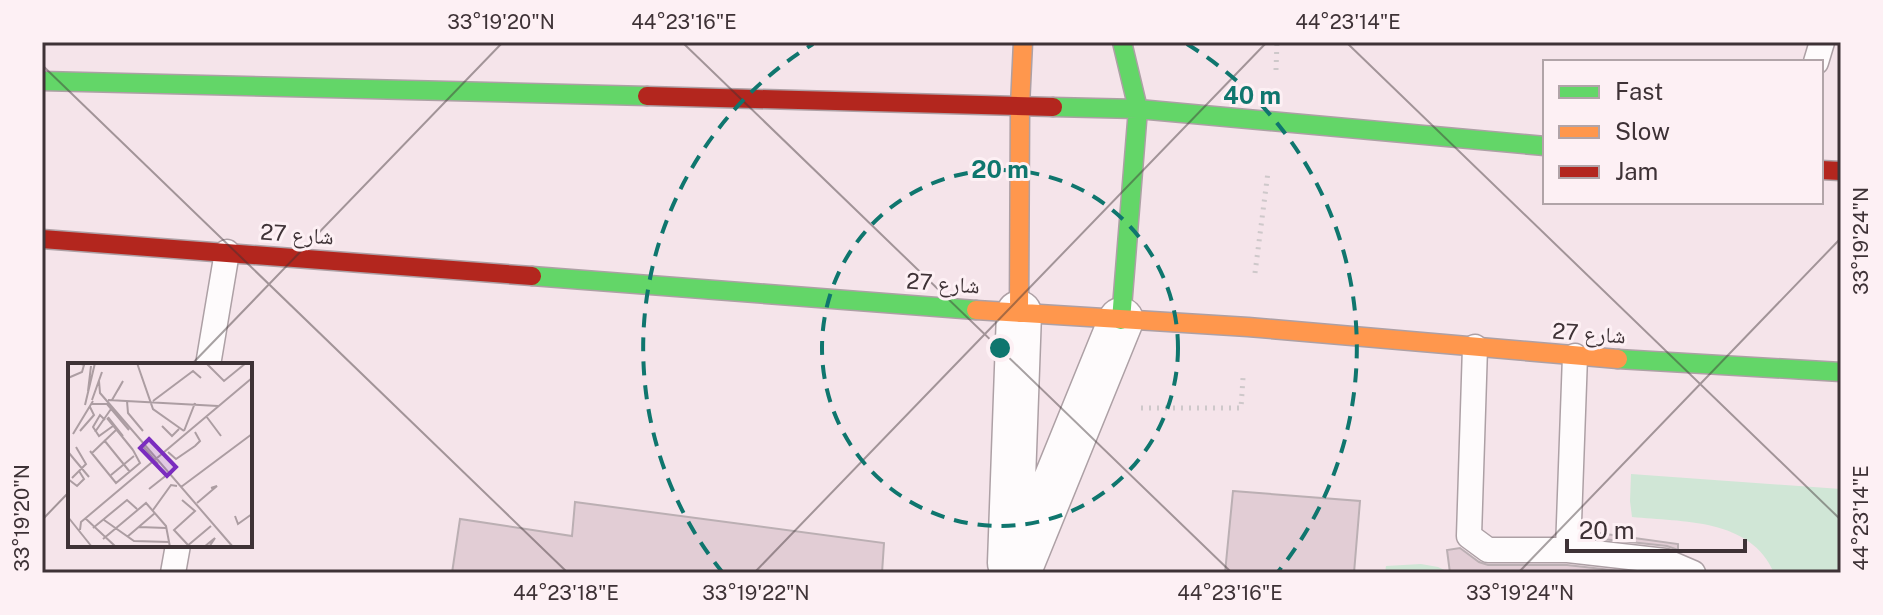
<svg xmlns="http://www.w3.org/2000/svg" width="1883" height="615" viewBox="0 0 1883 615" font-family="'Public Sans','Noto Naskh Arabic',sans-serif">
<rect width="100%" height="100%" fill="#f5e4ea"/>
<path fill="#d0e6d6" d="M1631 474 1841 489V573H1774C1751 518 1682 522 1632 517L1630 501Z
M1421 564 1438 567 1451 573H1385L1386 566Z"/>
<path fill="#e2cdd5" stroke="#bbafb3" stroke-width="2" d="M1233 491 1360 501 1354 573H1225Z
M575 502 884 543 882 573H452L460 519 572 536Z
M1584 531 1678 544V550L1667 546 1584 537Z
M1460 548 1479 562 1488 565H1567L1638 573H1450L1447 550Z"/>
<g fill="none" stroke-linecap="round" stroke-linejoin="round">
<defs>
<path id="lane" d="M1816 62 1822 42
M1475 347 1469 536 1488 550H1568L1665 561 1693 573
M208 365 227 252
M1568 550 1575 356
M173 573 178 545"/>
<path id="street" d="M1010 563 1019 313
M1018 573 1121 320"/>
<path id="fast" d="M42 81 647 96
M1053 107 1138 109 1545 146
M532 276 976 310
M1121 320 1138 109 1122 42
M1618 359 1841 372"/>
<path id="slow" d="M976 310 1248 327 1618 359
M1019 313 1020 106 1023 42"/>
<path id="jam" d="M647 96 1053 107
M1821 170 1841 171
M42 239 532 276"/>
</defs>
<use href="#lane" stroke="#ada0a5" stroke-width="27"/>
<use href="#street" stroke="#ada0a5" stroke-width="47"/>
<use href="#fast" stroke="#ada0a5" stroke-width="21"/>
<use href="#slow" stroke="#ada0a5" stroke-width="21"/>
<use href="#jam" stroke="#ada0a5" stroke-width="21"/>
<path stroke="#cec8ca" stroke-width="5" stroke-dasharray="2 6" stroke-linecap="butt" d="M1276 70 1277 42
M1255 273 1268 172
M1141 408H1241L1243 378"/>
<use href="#lane" stroke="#fefbfc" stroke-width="24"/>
<use href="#street" stroke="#fefbfc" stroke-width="44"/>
<use href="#fast" stroke="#63d668" stroke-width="18"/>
<use href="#slow" stroke="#ff974d" stroke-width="18"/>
<use href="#jam" stroke="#b3261e" stroke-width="18"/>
</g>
<path fill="none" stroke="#3e3236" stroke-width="2" stroke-opacity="0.45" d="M682 42 1232 573M1346 42 1841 520M42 65 568 573M191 365 503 42M42 520 70 491M754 573 1267 42M1518 573 1841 238"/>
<g fill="none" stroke="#0f766e" stroke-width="4" stroke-dasharray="14 10">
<circle cx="1000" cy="348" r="178"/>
<path d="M723 573A357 357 0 0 1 813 44M1187 44A357 357 0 0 1 1277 573"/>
</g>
<g text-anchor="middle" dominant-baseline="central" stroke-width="6" stroke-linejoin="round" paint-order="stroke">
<g font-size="22" fill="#3e3236" stroke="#fdf0f4">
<text transform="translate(297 234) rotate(4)">شارع 27</text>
<text transform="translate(943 283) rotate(4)">شارع 27</text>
<text transform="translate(1589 333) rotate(4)">شارع 27</text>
</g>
</g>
<g transform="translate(68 363)">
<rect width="184" height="184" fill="#f5e4ea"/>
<path fill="none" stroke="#ac9da2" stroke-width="2" d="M69 0 85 46 116 68M138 0 156 18 178 0M0 15 14 9 16 2 11 0M31 18 32 30 165 184M20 28 23 3M24 37 34 9M40 37 150 43M44 37 55 18 50 27M59 38 60 50 75 68M85 38 125 8 133 15M23 41H39L61 67M17 42 27 0M138 53 153 73M40 54 55 73M39 55 65 87M37 57 32 52 25 64 31 73 45 63M94 63 104 73 111 66M12 68 26 52 22 44M116 68 127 40M27 69 43 46M5 71 25 38M36 77 62 109M74 82 90 101M22 88 48 120 72 100 65 87M100 89 108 96 127 83 132 78 127 69M1 90 21 114M24 90 48 67M43 112 66 93M4 115 18 101 8 84M0 116 9 123 16 116 11 108M113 124 184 71M81 126 100 111M114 137 127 148 106 167 120 182M129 140 149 123 143 125M85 147 103 122 109 123M167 153 170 161 184 151M0 154 24 184M17 155 48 184M36 157 66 178 101 179M71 164 98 165M25 165 59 137 69 146M12 167 13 159 184 15M59 174 87 150M35 176 78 140 98 163 102 184M118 184 143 163M136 184 147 175 141 184"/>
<path fill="#7b2cbf" fill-opacity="0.15" stroke="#7b2cbf" stroke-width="4" d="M81 76 108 104 99 113 72 85Z"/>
<rect width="184" height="184" fill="none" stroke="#3e3236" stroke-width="4"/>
</g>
<circle cx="1000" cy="348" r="12" fill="#0f766e" stroke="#fdf0f4" stroke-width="4"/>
<g font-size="24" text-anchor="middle" font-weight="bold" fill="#0f766e" stroke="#fdf0f4" stroke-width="6" stroke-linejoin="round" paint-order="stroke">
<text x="1252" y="104">40 m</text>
<text x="1000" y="178">20 m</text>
</g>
<rect width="1883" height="615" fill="none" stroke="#fdf0f4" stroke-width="88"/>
<rect x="1543" y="60" width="280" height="144" fill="#fdf0f4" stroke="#b1a4a8" stroke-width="2"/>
<rect x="1559" y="86" width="40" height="12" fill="#63d668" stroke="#b1a4a8" stroke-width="2"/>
<text x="1615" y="100" font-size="24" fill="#3e3236">Fast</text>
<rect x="1559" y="126" width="40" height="12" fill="#ff974d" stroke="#b1a4a8" stroke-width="2"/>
<text x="1615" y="140" font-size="24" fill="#3e3236">Slow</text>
<rect x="1559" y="166" width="40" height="12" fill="#b3261e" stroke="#b1a4a8" stroke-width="2"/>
<text x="1615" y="180" font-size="24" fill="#3e3236">Jam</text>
<path d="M1567 539v12h178v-12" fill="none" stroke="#3e3236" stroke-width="4"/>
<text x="1579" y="539" font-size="24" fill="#3e3236" stroke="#fdf0f4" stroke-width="6" paint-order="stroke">20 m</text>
<rect x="44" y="44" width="1795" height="527" fill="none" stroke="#3e3236" stroke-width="3"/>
<g font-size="20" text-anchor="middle" fill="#3e3236">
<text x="501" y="29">33°19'20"N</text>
<text x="684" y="29">44°23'16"E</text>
<text x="1348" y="29">44°23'14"E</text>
<text transform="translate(1861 241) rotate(-90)" y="7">33°19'24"N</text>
<text transform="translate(22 518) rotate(-90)" y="7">33°19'20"N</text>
<text transform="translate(1861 518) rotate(-90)" y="7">44°23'14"E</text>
<text x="566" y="600">44°23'18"E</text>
<text x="756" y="600">33°19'22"N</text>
<text x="1230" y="600">44°23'16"E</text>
<text x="1520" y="600">33°19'24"N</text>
</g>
</svg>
